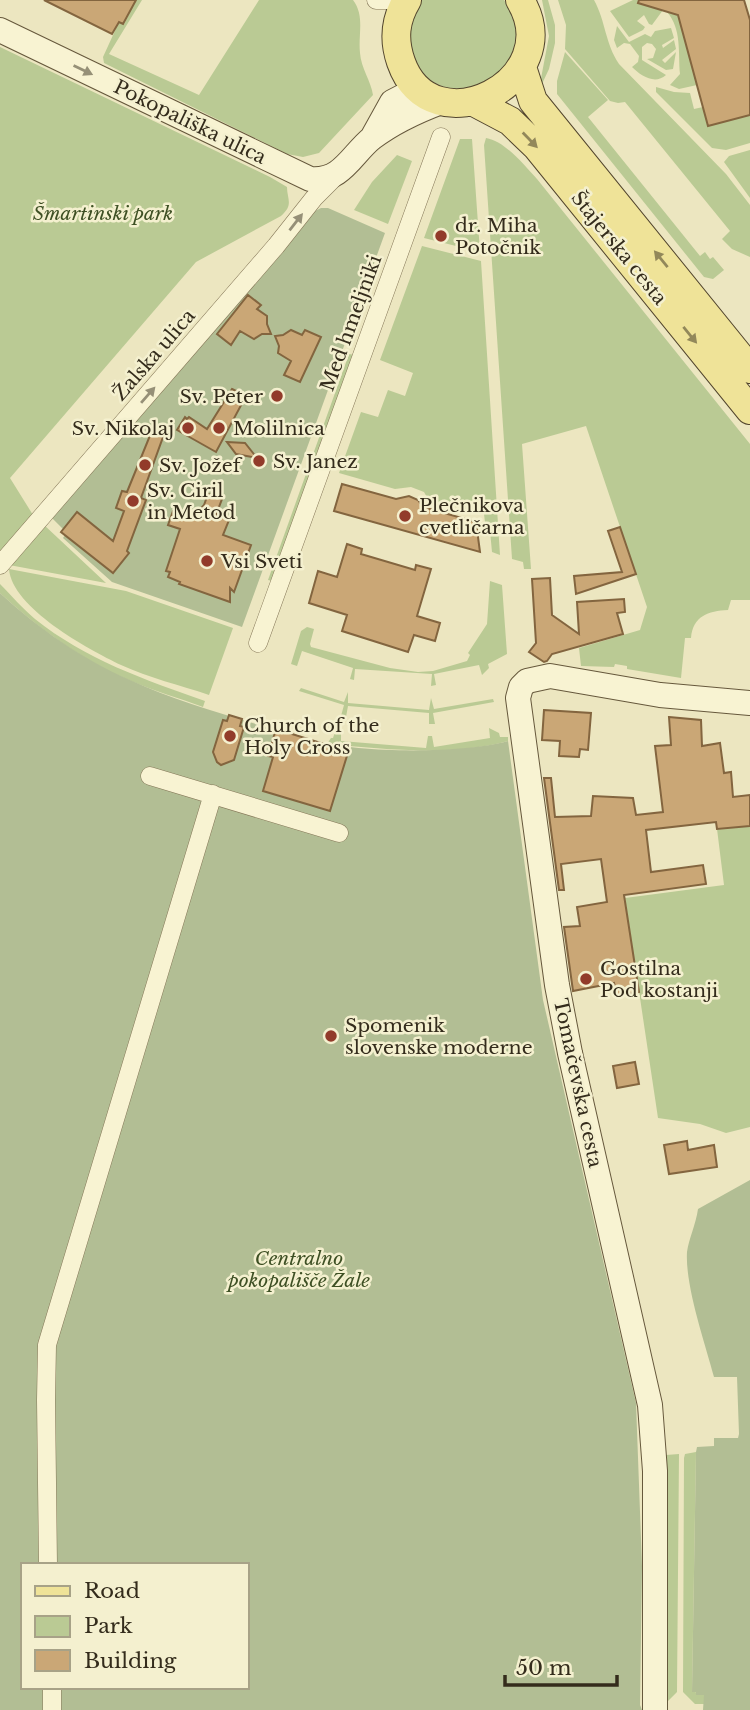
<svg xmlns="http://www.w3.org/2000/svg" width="750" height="1710" viewBox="0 0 750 1710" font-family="'Libre Baskerville',serif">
<rect width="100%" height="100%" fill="#ece6c0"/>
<path fill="#baca94" d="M136 0H142L109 54 199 95 259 0H353C365 16 358 34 360 53 361 68 371 81 373 95L319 153 303 157 287 154 104 63 103 57 119 22 124 24Z
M420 0H504L511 10 518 27 512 61 484 87 448 89 431 81 424 75 409 51V24Z
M542 0H548L555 25V43L549 69 541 86 543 93 551 102 549 109 541 97 539 89 549 36Z
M558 0H594C606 22 605 43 619 64L726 174 750 205V257L732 249 722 239 730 231 625 102 618 103 610 101 565 49 566 25Z
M633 0H647L657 4V9L663 10 652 25 649 24 644 15 637 21 645 27 643 30 629 37 610 11Z
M674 1 697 85 679 89 670 85 680 74C678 53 682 29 667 12Z
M617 26 629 42 645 34 651 37 655 31 671 28 674 38 662 45 663 48 674 40 676 49 662 60 665 63 676 52 673 69 666 70 647 59 653 58 656 49 652 44 647 43 642 47V60L666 75C655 85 641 76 632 67L638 62 639 56 630 44 624 43 617 48 614 40Z
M0 47 270 177 287 187C287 199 294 205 281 216L196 262 10 478 33 515 0 558Z
M565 52 608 100 588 117 700 256 705 252 710 259 713 257 724 270 713 279 704 277 557 94V81Z
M656 87 674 92 690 93 694 109 703 107 708 126 750 115V143L726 150 712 148 656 92Z
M486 138C505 141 524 165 537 179L750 444V600H731L728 610C708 611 693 616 691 638H685L681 678 627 669V666L615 664 614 667 581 666 579 648 640 630 647 607 586 426 522 444 531 569H524L523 562 512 559 484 145Z
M460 139H472L480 252 424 238Z
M750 150V198L724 162 729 156Z
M397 155 412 161 388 224 354 210 372 182Z
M422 246 481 261 500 555 492 552 490 531H486L484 514 428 499 424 492 411 487 395 489 339 473 361 412 378 417 388 390 405 396 413 373 380 360Z
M349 354 355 355 273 581 268 580Z
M43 524 106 583 9 565Z
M9 569 126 591 233 628 209 695C180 685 149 678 121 665 88 649 12 608 9 569Z
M490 581 502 585 507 654 488 664 489 668 482 675 479 665 434 674 436 685 431 686 432 674 355 669 354 680 350 679 353 668 302 651 297 666 291 664 301 631 307 627 314 629 310 644 311 647 390 668 418 672 433 671 467 661 470 655 468 653 487 624Z
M0 584C12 596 22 608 35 619 85 659 145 680 205 701L203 707C179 698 154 691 131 681 83 661 38 628 0 593Z
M301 688 344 702 348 692V703L429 710 431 698 434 709 493 699 494 702 433 713 435 724H429V713L348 706 346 717 341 716 344 705 299 691Z
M489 728 499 733 500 737H508V741C450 757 386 749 327 744L331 738H333L336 729 341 730V741L426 748 428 736H432L434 747 490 738Z
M750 826V1127L726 1133 700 1124 658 1118 625 898 724 885 717 829Z
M696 1452 692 1691 704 1695V1704H695L683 1692 684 1458 685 1454Z
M679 1454 677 1692 665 1704 666 1455Z"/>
<path fill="#b2be94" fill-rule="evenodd" d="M321 208H328L385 233 242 627 112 582 63 538 65 535 61 532 63 529 50 516 313 212Z
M0 593C38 628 82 659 130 680 187 706 254 723 314 741 361 753 461 754 508 741L543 1000 636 1403 642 1566 640 1705 642 1710H0ZM23 1565H247V1687H23Z
M750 1180V1710H703L704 1695H696V1692H692L696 1452 697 1447 714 1446V1438H738L739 1434 737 1377H714C705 1343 685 1286 687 1252 689 1238 696 1224 698 1209Z"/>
<path fill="#caa776" stroke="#83653f" stroke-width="2" d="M44 0H136L123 24 119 22 112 34Z
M639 0H744L750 20V115L708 126 678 15 638 3Z
M248 295 261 305 257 309 267 316V324L271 334H262L254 339 240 331 231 345 217 334Z
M291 330 302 335 305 330 321 337 300 382 284 375 291 361 278 353 279 346 275 336 283 335Z
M232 389 246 396 216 452 177 430 185 417 187 419 189 417 207 429Z
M151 433 163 437 141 498 146 500 127 551 129 553 113 573 61 532 77 512 113 541 124 511 116 508 122 491 127 492Z
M227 442 245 443 257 458 236 454Z
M342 484 396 499 409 496 418 500 423 507 476 522 480 552 334 511Z
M208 494 222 499 216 515 229 520 223 535 251 545 234 592 230 588V602L179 584 180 582 168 577 170 572 166 571 180 529 168 525 173 511 183 515 196 514 204 505Z
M620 527 636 574 576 594 574 576 622 572 608 531Z
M347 544 362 549 361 554 415 570 416 565 431 569 417 616 440 623 435 641 414 635 408 652 342 631 347 615 309 603 318 571 337 577Z
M550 578 552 615 579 634 577 602 624 599 625 612 617 613 623 634 552 654 547 661 544 662 529 652 536 643 532 579Z
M544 710 591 713 588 750 580 749 579 757 559 756 560 741 542 740Z
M229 715 242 719 240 726 244 727 234 760 221 765 217 762 213 752 223 720 227 721Z
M669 717 701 720 702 746 720 743 724 773 731 772 733 797 750 795V826L717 829 716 822 646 830 651 872 703 865 706 884 624 895 639 992 617 996 614 983 573 991 564 927 580 926 577 907 607 902 601 859 561 864 564 890H559L544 778H551L555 817 591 816 593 796 633 798 636 815 663 812 655 746 671 745Z
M276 729 324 744 350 746 330 811 263 791 273 757 268 756Z
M635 1062 639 1084 617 1088 613 1066Z
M687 1141 688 1150 714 1145 717 1167 669 1174 664 1145Z"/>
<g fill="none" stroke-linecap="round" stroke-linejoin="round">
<defs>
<path id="street" d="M376 0H390
M0 565 276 246 314 198 336 176
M258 643 441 137
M150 776 339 833
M48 1565 46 1400 47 1345 213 794
M52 1687V1710"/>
<path id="secondary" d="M0 30 310 179C342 182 351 155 372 138 393 122 417 111 441 102
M372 138 392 102 419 88
M655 1710V1471L650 1405 570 1053 557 985 518 698 521 687 527 681 550 676 660 695 750 703"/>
<path id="primary" d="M407 0C395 20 393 39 401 62 432 150 569 81 520 0
M522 67 533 101 750 369
M474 102 510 121 537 147 750 410"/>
</defs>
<use href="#street" stroke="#857758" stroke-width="19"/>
<use href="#secondary" stroke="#66583c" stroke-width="26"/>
<use href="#primary" stroke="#52452d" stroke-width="30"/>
<use href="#street" stroke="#f8f3d2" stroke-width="18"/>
<use href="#secondary" stroke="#f8f3d2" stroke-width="24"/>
<use href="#primary" stroke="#efe398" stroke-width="28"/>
</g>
<defs><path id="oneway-solid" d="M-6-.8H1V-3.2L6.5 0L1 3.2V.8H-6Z" transform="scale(1.75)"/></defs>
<g fill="#969077">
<use href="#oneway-solid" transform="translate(83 70) rotate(26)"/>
<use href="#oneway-solid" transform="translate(296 222) rotate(-52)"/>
<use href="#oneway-solid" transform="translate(148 395) rotate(-49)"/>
</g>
<g fill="#92885a">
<use href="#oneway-solid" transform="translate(530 140) rotate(46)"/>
<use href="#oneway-solid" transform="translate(661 259) rotate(-129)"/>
<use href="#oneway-solid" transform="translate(690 335) rotate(51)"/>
</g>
<g fill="#923b2a" stroke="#f4f0cf" stroke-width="2.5">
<circle cx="441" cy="236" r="7"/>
<circle cx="277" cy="396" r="7"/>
<circle cx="188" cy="428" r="7"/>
<circle cx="219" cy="428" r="7"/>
<circle cx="259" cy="461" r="7"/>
<circle cx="145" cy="465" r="7"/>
<circle cx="133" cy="501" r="7"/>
<circle cx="405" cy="516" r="7"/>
<circle cx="207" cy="561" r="7"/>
<circle cx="230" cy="736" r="7"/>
<circle cx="586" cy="979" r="7"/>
<circle cx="331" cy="1036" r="7"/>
</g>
<g text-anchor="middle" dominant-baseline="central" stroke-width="5" stroke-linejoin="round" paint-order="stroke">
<g font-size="19" fill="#342c1c" stroke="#f4f0cf">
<text transform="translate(190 122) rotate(26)">Pokopališka ulica</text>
<text transform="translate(619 248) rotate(51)">Štajerska cesta</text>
<text transform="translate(351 323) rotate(-70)">Med hmeljniki</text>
<text transform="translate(154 355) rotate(-49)">Žalska ulica</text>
<text transform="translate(578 1083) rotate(78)">Tomačevska cesta</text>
</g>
<g font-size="19" font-style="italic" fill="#3e5024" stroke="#f4f0cf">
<text x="103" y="213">Šmartinski park</text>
<text x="299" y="1258">Centralno<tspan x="299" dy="22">pokopališče Žale</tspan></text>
</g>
<g font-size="19" fill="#342c1c" stroke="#f4f0cf" text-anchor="start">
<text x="455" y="225">dr. Miha<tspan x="455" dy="22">Potočnik</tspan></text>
<text x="263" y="396" text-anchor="end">Sv. Peter</text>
<text x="174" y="428" text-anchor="end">Sv. Nikolaj</text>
<text x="233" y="428">Molilnica</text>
<text x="273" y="461">Sv. Janez</text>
<text x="159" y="465">Sv. Jožef</text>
<text x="147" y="490">Sv. Ciril<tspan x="147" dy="22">in Metod</tspan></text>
<text x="419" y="505">Plečnikova<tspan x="419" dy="22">cvetličarna</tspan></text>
<text x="221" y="561">Vsi Sveti</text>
<text x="244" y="725">Church of the<tspan x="244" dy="22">Holy Cross</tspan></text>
<text x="600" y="968">Gostilna<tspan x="600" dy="22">Pod kostanji</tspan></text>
<text x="345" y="1025">Spomenik<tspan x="345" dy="22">slovenske moderne</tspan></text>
</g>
</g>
<rect x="21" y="1563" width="228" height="126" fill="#f4f0cf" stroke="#a7a287" stroke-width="2"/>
<rect x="35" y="1586" width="35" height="10" fill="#efe398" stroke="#a7a287" stroke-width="2"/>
<text x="84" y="1598" font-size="21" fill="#342c1c">Road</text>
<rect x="35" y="1616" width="35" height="21" fill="#baca94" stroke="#a7a287" stroke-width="2"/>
<text x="84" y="1633" font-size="21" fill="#342c1c">Park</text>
<rect x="35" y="1650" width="35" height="21" fill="#caa776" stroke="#a7a287" stroke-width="2"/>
<text x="84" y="1668" font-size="21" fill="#342c1c">Building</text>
<path d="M505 1675v10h112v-10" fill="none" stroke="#342c1c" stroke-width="3.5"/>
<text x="516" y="1675" font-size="21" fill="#342c1c" stroke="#f4f0cf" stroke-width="5" paint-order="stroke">50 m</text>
</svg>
